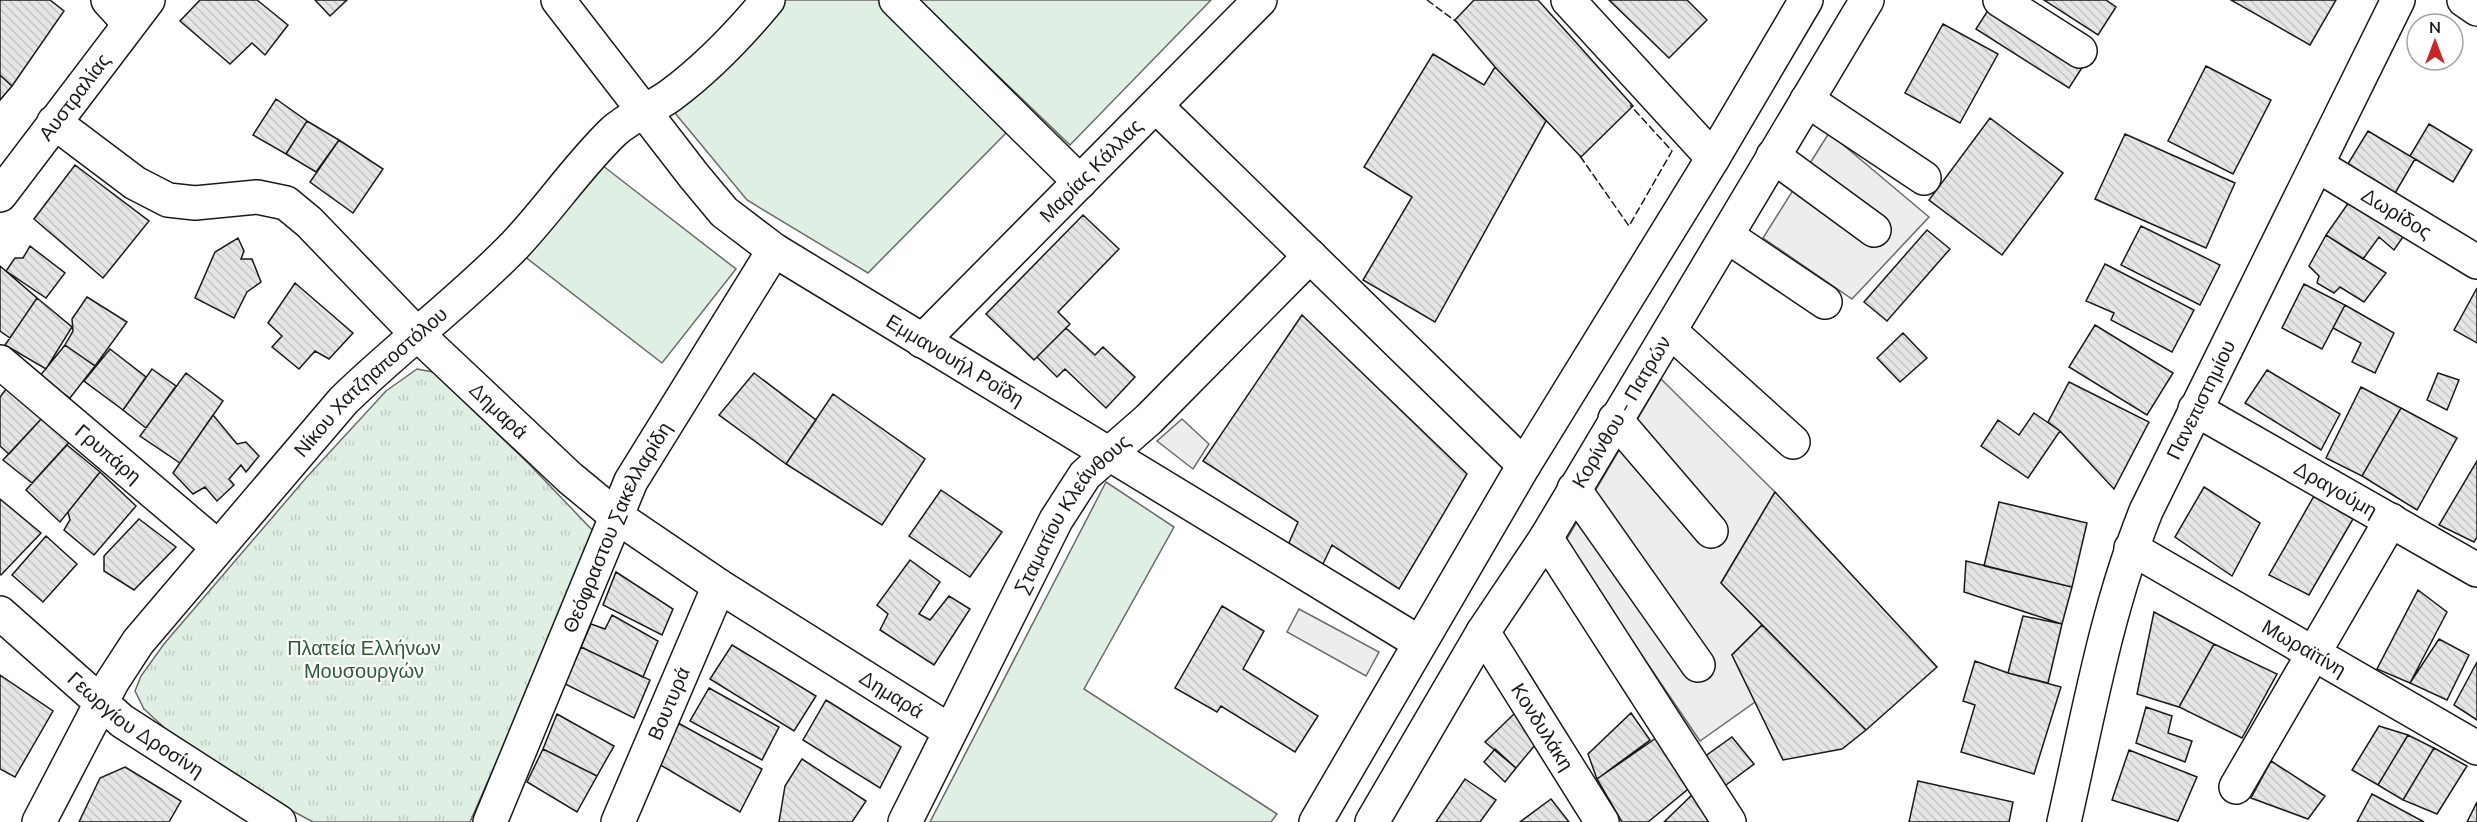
<svg xmlns="http://www.w3.org/2000/svg" width="2477" height="822" viewBox="0 0 2477 822" font-family="'Nunito Sans',sans-serif">
<defs>
<pattern id="park-tufts" width="24" height="20" patternUnits="userSpaceOnUse" patternTransform="scale(1.5)"><rect width="24" height="20" fill="#e0efe3"/><path d="M3 7l-1-3M5 7V3M7 7l1-3M15 17l-1-3M17 17v-4M19 17l1-3" fill="none" stroke="#c0ccc2"/></pattern>
<pattern id="building-back-hatch" width="6" height="6" patternUnits="userSpaceOnUse" patternTransform="scale(1.5)"><rect width="6" height="6" fill="#e6e6e6"/><path d="M-1 5l2 2M0 0l6 6M5-1l2 2" fill="none" stroke="#c5c5c5"/></pattern>
</defs>
<rect width="100%" height="100%" fill="#fff"/>
<path fill="#e0efe3" stroke="#6a6a6a" stroke-width="1.5" d="M782 0H878L1009 130 868 273 747 200 675 113Z
M919 0H1211L1070 145Z
M598 162 736 269 662 363 524 256Z
M1106 482 1174 527 1084 689 1277 814 1271 822H930Z"/>
<path fill="url(#park-tufts)" stroke="#6a6a6a" stroke-width="1.5" d="M417 369 433 372 529 464 596 534 470 822H313L272 800 168 731 144 709 135 691 141 676 164 644 306 478 386 391Z"/>
<path fill="#ededed" stroke="#6a6a6a" stroke-width="1.5" d="M1829 133 1929 217 1852 299 1763 238Z
M1661 379 1775 492 1721 583 1762 625 1732 655 1755 702 1700 741 1565 542Z
M1182 419 1209 444 1193 469 1157 441Z
M1299 609 1379 652 1366 676 1287 632Z"/>
<path fill="url(#building-back-hatch)" stroke="#1a1a1a" stroke-width="1.5" d="M0 0H50L64 11 12 86 0 75Z
M200 0H257L288 25 265 55 252 43 230 64 180 21Z
M315 0H347L330 16Z
M1474 0H1538L1633 106 1581 157 1495 67 1455 20Z
M1609 0H1687L1707 20 1669 58Z
M2044 0H2106L2116 7 2098 35Z
M2231 0H2336L2310 45Z
M1992 4 2085 63 2069 88 1976 29Z
M1943 24 1998 54 1960 123 1905 93Z
M1433 54 1484 85 1495 67 1546 121 1435 322 1363 280 1412 197 1364 167Z
M2206 66 2271 100 2233 174 2168 141Z
M0 75 12 86 0 100Z
M276 99 307 121 286 154 253 135Z
M1990 118 2063 173 2002 255 1929 200Z
M307 121 339 140 316 172 286 154Z
M2429 124 2472 150 2453 182 2410 156Z
M2368 131 2415 159 2394 195 2346 167Z
M2125 134 2235 183 2206 248 2095 199Z
M339 140 383 169 353 213 310 182Z
M75 165 149 221 103 278 34 219Z
M2349 202 2405 234 2394 250 2379 237 2363 259 2326 235Z
M1083 215 1119 249 1058 312 1070 324 1034 360 986 314Z
M2141 226 2220 265 2200 305 2121 265Z
M1927 230 1950 249 1887 321 1864 302Z
M2326 235 2386 273 2364 302 2340 287 2334 293 2317 283 2319 276 2309 266Z
M238 238 244 251 241 259H252L261 282 247 292 234 318 195 298 215 252Z
M30 246 65 273 46 298 6 271 15 258H23Z
M2105 264 2194 310 2172 352 2111 320 2114 313 2086 301Z
M0 266 37 298 10 338 0 331Z
M295 283 353 333 329 359 315 351 299 369 272 347 282 336 268 323Z
M2304 284 2345 305 2322 349 2282 328Z
M2477 288V343L2454 330Z
M87 297 127 322 95 366 65 345 73 331 72 319Z
M37 298 72 327 46 369 5 345Z
M2345 305 2394 333 2375 373 2352 362 2361 343 2333 328Z
M1302 315 1467 474 1399 589 1332 545 1322 566 1288 545 1298 522 1203 461Z
M2095 325 2173 373 2147 415 2069 367Z
M1066 328 1095 355 1103 347 1135 377 1106 408 1065 369 1057 377 1037 357Z
M1903 333 1927 358 1900 382 1877 358Z
M65 345 95 366 70 398 39 377Z
M110 349 146 377 123 410 84 381Z
M152 369 176 386 146 428 123 410Z
M2267 370 2340 414 2321 450 2245 403Z
M186 373 223 401 180 463 140 436Z
M754 373 816 420 786 464 719 415Z
M2438 373 2459 380 2447 410 2427 400Z
M2069 382 2149 422 2114 489 2060 431 2048 422Z
M2361 387 2401 408 2362 476 2326 458Z
M7 388 43 417 9 454 0 446V397Z
M833 394 925 459 882 525 786 464Z
M2401 408 2457 438 2417 510 2362 476Z
M2034 413 2060 431 2028 478 1981 446 1998 420 2019 435Z
M213 415 237 444 246 442 259 456 246 472 241 465 229 479 234 485 217 501 205 487 193 494 173 473Z
M43 417 72 439 32 483 3 460Z
M67 445 100 472 60 522 26 490Z
M2477 461V537L2474 542 2439 525Z
M100 472 136 506 94 555 64 530 70 520 68 512Z
M2204 487 2260 523 2232 576 2175 537Z
M941 490 1002 532 970 577 909 536Z
M1775 492 1937 667 1866 730 1721 583Z
M2314 496 2353 519 2309 595 2269 575Z
M0 499 41 533 1 575 0 574Z
M1999 502 2087 523 2072 587 1984 566Z
M139 519 176 547 134 590 104 571V556Z
M46 536 77 564 43 602 12 575Z
M910 560 940 582 919 614 930 620 949 596 970 609 934 665 880 630 888 614 877 605Z
M1966 561 2072 587 2062 624 1964 592Z
M616 572 673 609 662 635 603 605Z
M2418 590 2447 612 2410 683 2377 669Z
M1222 606 1264 631 1243 669 1318 716 1295 752 1221 706 1217 712 1175 688Z
M2154 612 2214 644 2179 707 2137 694Z
M612 615 658 641 643 677 581 647 591 624 605 629Z
M2023 616 2062 624 2048 683 2008 673Z
M1762 625 1866 730 1842 749 1783 760 1732 655Z
M2439 639 2469 655 2447 700 2410 683Z
M2214 644 2277 674 2242 738 2179 707Z
M732 645 816 696 794 731 710 679Z
M581 647 650 680 634 718 565 684Z
M1975 661 2008 673 2061 687 2034 774 1961 752 1975 705 1963 701Z
M2477 662V720L2454 705Z
M0 675 53 711 15 777 0 769Z
M709 688 779 727 762 760 690 721Z
M826 700 901 747 880 788 803 740Z
M2146 707 2172 716 2168 733 2192 741 2185 762 2136 743Z
M1515 713 1540 739 1516 768 1485 742Z
M1631 713 1650 740 1597 779 1588 754Z
M557 714 614 746 597 776 543 749Z
M678 723 762 769 740 812 657 763Z
M2379 726 2408 735 2378 785 2352 770Z
M2408 735 2434 748 2403 800 2378 785Z
M1659 736 1693 785 1648 822H1622L1597 779Z
M1732 737 1754 764 1722 788 1704 757Z
M2434 748 2467 766 2437 814 2403 800Z
M543 749 597 776 577 812 527 782Z
M1495 749 1516 768 1505 782 1484 762Z
M2129 750 2197 777 2178 821 2112 800Z
M802 759 866 801 852 822H779L785 786Z
M2271 761 2325 796 2308 819 2251 798Z
M125 767 181 801 169 822H79L100 778Z
M1465 779 1496 800 1480 822H1436Z
M1918 781 2013 802 2009 822H1909Z
M1693 794 1712 822H1664Z
M2372 794 2424 822H2357Z
M1551 799 1569 822H1520Z
M2477 802V822H2467Z"/>
<g fill="none" stroke-linecap="round" stroke-linejoin="round">
<defs>
<g id="minor">
<path d="M108 0 129 23"/>
<path id="s1" d="M558 0 694 176 724 212 774 250 1420 643"/>
<path d="M896 0 1080 182"/>
<path d="M1568 0 1713 158"/>
<path d="M2000 0 2080 51"/>
<path d="M2464 0 2477 9"/>
<path d="M1807 100 1924 178"/>
<path d="M1156 106 1524 465"/>
<path id="s2" d="M54 122 135 183 168 200 195 203 257 197 286 203 309 222 416 333 570 478 616 516 719 586 950 731"/>
<path d="M1773 156 1874 230"/>
<path id="s3" d="M2317 165 2477 262"/>
<path d="M1727 236 1825 302"/>
<path d="M1670 331 1793 442"/>
<path id="s4" d="M922 341 1260 0"/>
<path id="s5" d="M0 362 218 547"/>
<path id="s6" d="M2195 409 2477 570"/>
<path d="M1615 419 1711 531"/>
<path d="M1574 489 1698 665"/>
<path d="M1546 538 1729 822"/>
<path id="s7" d="M2131 548 2477 748"/>
<path id="s8" d="M0 613 122 721 279 822"/>
<path id="s9" d="M1483 632 1602 822"/>
<path d="M2236 787 2391 520"/>
<path id="s10" d="M39 822 112 682 138 642 343 401C398 347 461 301 515 245 549 209 577 167 613 132 630 116 652 109 671 95 706 69 739 35 768 0"/>
<path id="s11" d="M490 822 631 481 774 250"/>
<path id="s12" d="M618 822 719 586"/>
<path id="s13" d="M905 822 1056 520 1085 475 1149 419 1310 256"/>
</g>
<g id="major">
<path id="s14" d="M0 195 148 0"/>
<path id="s15" d="M2064 822C2088 717 2106 611 2146 511L2398 0"/>
</g>
<g id="highway">
<path d="M1316 822 1524 465 1713 158 1806 0"/>
<path id="s16" d="M1372 822 1483 632 1546 538 1867 0"/>
</g>
</defs>
<use href="#minor" stroke="#1a1a1a" stroke-width="36"/>
<use href="#major" stroke="#1a1a1a" stroke-width="36"/>
<use href="#highway" stroke="#1a1a1a" stroke-width="36"/>
<use href="#minor" stroke="#fff" stroke-width="33"/>
<use href="#major" stroke="#fff" stroke-width="33"/>
<use href="#highway" stroke="#fff" stroke-width="33"/>
<path stroke="#1a1a1a" stroke-width="1.5" stroke-dasharray="8 3" stroke-linecap="butt" d="M1427 0 1458 23
M1580 156 1629 226 1672 151 1630 105"/>
</g>
<g text-anchor="middle" dominant-baseline="central" stroke-width="4.5" stroke-linejoin="round" paint-order="stroke">
<g font-size="20" fill="#1a1a1a" stroke="#fff">
<text stroke="none"><textPath href="#s14" startOffset="123">Αυστραλίας</textPath></text>
<text stroke="none"><textPath href="#s4" startOffset="240">Μαρίας Κάλλας</textPath></text>
<text stroke="none"><textPath href="#s3" startOffset="93">Δωρίδος</textPath></text>
<text stroke="none"><textPath href="#s1" startOffset="544">Εμμανουήλ Ροΐδη</textPath></text>
<text stroke="none"><textPath href="#s10" startOffset="555">Νίκου Χατζηαποστόλου</textPath></text>
<text stroke="none"><textPath href="#s15" startOffset="446">Πανεπιστημίου</textPath></text>
<text stroke="none"><textPath href="#s2" startOffset="555">Δημαρά</textPath></text>
<text stroke="none"><textPath href="#s16" startOffset="480">Κορίνθου - Πατρών</textPath></text>
<text stroke="none"><textPath href="#s5" startOffset="142">Γρυπάρη</textPath></text>
<text stroke="none"><textPath href="#s6" startOffset="162">Δραγούμη</textPath></text>
<text stroke="none"><textPath href="#s13" startOffset="352">Σταματίου Κλεάνθους</textPath></text>
<text stroke="none"><textPath href="#s11" startOffset="321">Θεόφραστου Σακελλαρίδη</textPath></text>
<text stroke="none"><textPath href="#s7" startOffset="200">Μωραϊτίνη</textPath></text>
<text stroke="none"><textPath href="#s2" startOffset="1041">Δημαρά</textPath></text>
<text stroke="none"><textPath href="#s12" startOffset="129">Βουτυρά</textPath></text>
<text stroke="none"><textPath href="#s8" startOffset="176">Γεωργίου Δροσίνη</textPath></text>
<text stroke="none"><textPath href="#s9" startOffset="112">Κονδυλάκη</textPath></text>
</g>
<g font-size="20" fill="#2b5a34" stroke="#fff">
<text x="364" y="648">Πλατεία Ελλήνων<tspan x="364" dy="23">Μουσουργών</tspan></text>
</g>
</g>
<g transform="translate(2435 42)"><circle r="28" fill="#ffffff" stroke="#a3a3a3" stroke-width="1.5"/>
<path d="M0-4.5L10 22L0 15L-10 22Z" fill="#c62828"/>
<text y="-9" font-size="16" font-weight="bold" text-anchor="middle" fill="#1a1a1a">N</text>
</g>
</svg>
